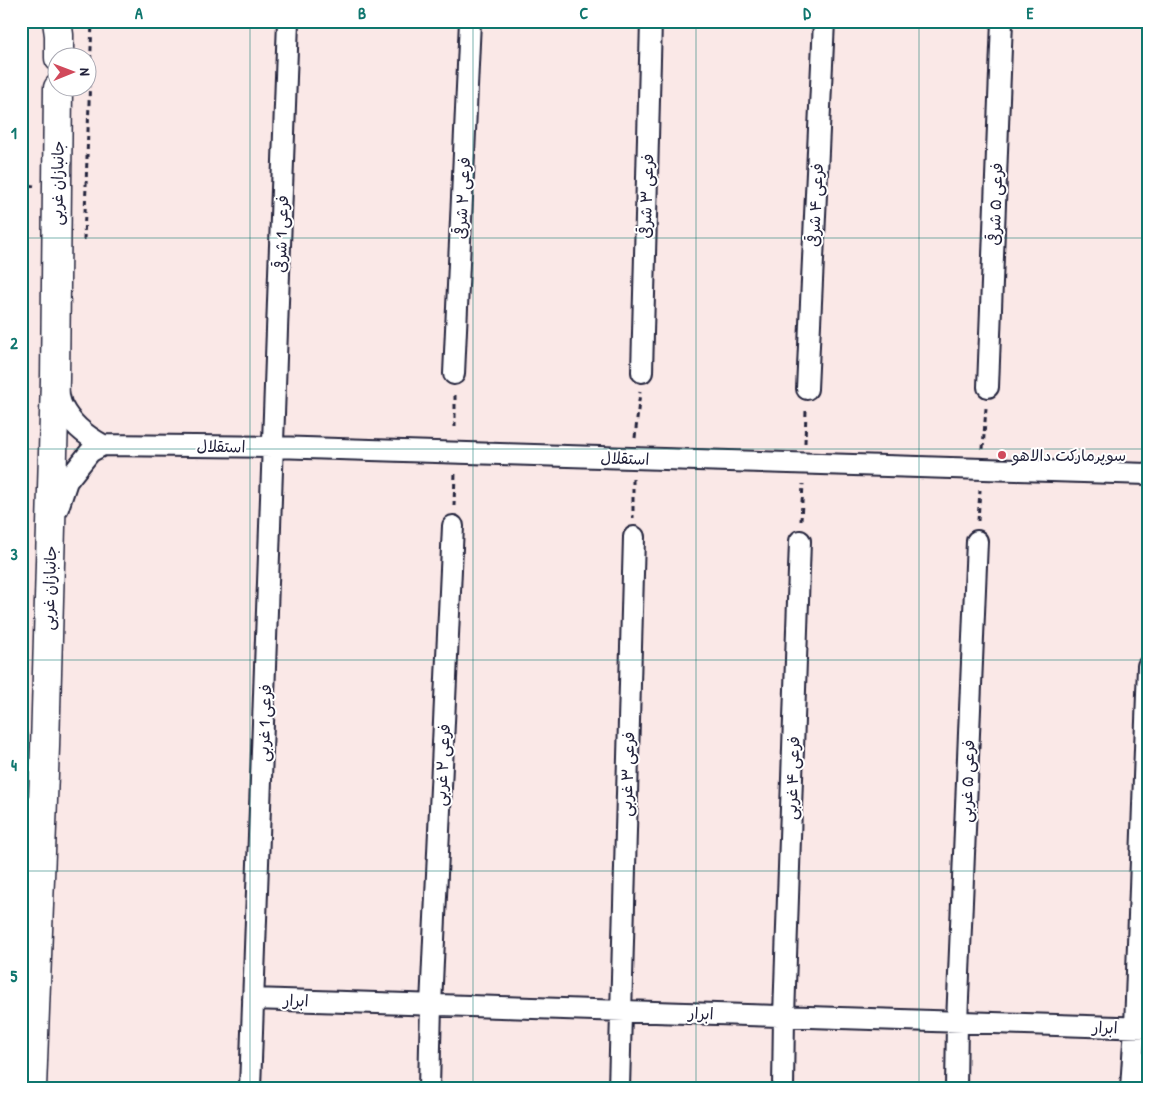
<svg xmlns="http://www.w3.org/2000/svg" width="1169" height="1109" viewBox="0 0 1169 1109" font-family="'Patrick Hand','Playpen Sans Arabic',sans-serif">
<rect width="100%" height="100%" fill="#fae8e7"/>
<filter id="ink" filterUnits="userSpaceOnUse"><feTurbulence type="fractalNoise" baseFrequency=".02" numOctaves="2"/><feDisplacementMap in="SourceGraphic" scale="10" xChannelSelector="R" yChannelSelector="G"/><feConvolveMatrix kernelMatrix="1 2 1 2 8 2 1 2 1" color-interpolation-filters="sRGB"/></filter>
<g filter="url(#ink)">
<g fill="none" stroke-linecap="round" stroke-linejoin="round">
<defs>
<path id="street" d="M642 372 651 21
M454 374 470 21
M988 387 1002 21
M807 389 824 21
M58 391C59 396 60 402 62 406 71 424 86 436 103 445L274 447 1148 474
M58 508 67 481 90 452 103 445
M253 999 1148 1028
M250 1088 288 21
M429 1088 431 1005 453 526
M619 1088 634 537
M783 1088 784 1016 800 541
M956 1088 957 1022 977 541
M1131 1088 1135 1027 1148 666"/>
<path id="secondary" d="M57 21 59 35V58
M32 1088 45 747 55 379 58 88"/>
</defs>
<use href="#street" stroke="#22223b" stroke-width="24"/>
<use href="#secondary" stroke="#22223b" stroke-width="31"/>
<path stroke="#22223b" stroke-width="3" stroke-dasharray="5 4" stroke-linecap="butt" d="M21 184 34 186
M84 240 92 21
M455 395V431
M635 438 640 392
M805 443 806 410
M983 449 986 408
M633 479V518
M454 506 455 472
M801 521 803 484
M978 521 980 490"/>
<use href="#street" stroke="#fff" stroke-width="20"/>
<use href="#secondary" stroke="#fff" stroke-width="28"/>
</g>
</g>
<path fill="none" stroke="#0f766e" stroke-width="1" stroke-opacity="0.55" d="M250 21V1088M473 21V1088M696 21V1088M919 21V1088M21 238H1148M21 449H1148M21 660H1148M21 871H1148"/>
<circle fill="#d1495b" stroke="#fff" stroke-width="2" cx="1002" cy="455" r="5"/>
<g text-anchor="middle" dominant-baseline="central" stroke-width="4" stroke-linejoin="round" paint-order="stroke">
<g font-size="16" fill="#22223b" stroke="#fff">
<text transform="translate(57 183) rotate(-89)">جانبازان غربی</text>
<text transform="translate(646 196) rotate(-88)">فرعی ۳ شرقی</text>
<text transform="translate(462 198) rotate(-87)">فرعی ۲ شرقی</text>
<text transform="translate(995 204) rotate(-88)">فرعی ۵ شرقی</text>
<text transform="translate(815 205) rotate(-87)">فرعی ۴ شرقی</text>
<text transform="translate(281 234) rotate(-88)">فرعی 1 شرقی</text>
<text transform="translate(221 446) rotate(1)">استقلال</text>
<text transform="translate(625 458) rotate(2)">استقلال</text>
<text transform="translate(49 588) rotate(-88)">جانبازان غربی</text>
<text transform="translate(264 723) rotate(-88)">فرعی 1 غربی</text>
<text transform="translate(442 765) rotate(-87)">فرعی ۲ غربی</text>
<text transform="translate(627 774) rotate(-88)">فرعی ۳ غربی</text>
<text transform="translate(792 778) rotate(-88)">فرعی ۴ غربی</text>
<text transform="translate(967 781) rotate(-88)">فرعی ۵ غربی</text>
<text transform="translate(296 1000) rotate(2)">ابرار</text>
<text transform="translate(701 1013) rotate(2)">ابرار</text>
<text transform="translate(1105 1027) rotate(2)">ابرار</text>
</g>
<g font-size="16" fill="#22223b" stroke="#fff" text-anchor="start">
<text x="1012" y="455">سوپرمارکت دالاهو</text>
</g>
</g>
<rect width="1169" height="1109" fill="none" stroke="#fff" stroke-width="55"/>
<g transform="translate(72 72) rotate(89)"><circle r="24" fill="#ffffff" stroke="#a7a7b1"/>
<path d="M0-4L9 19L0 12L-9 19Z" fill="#d1495b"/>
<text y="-8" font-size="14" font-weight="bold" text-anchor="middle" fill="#22223b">N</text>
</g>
<rect x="28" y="28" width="1114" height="1054" fill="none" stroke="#0f766e" stroke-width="2"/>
<g font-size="16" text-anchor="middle" font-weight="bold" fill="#0f766e">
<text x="139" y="19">A</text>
<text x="362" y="19">B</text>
<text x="584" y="19">C</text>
<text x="807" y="19">D</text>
<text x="1030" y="19">E</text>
<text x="14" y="139">1</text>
<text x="14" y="349">2</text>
<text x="14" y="560">3</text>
<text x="14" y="771">4</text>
<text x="14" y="982">5</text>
</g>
</svg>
